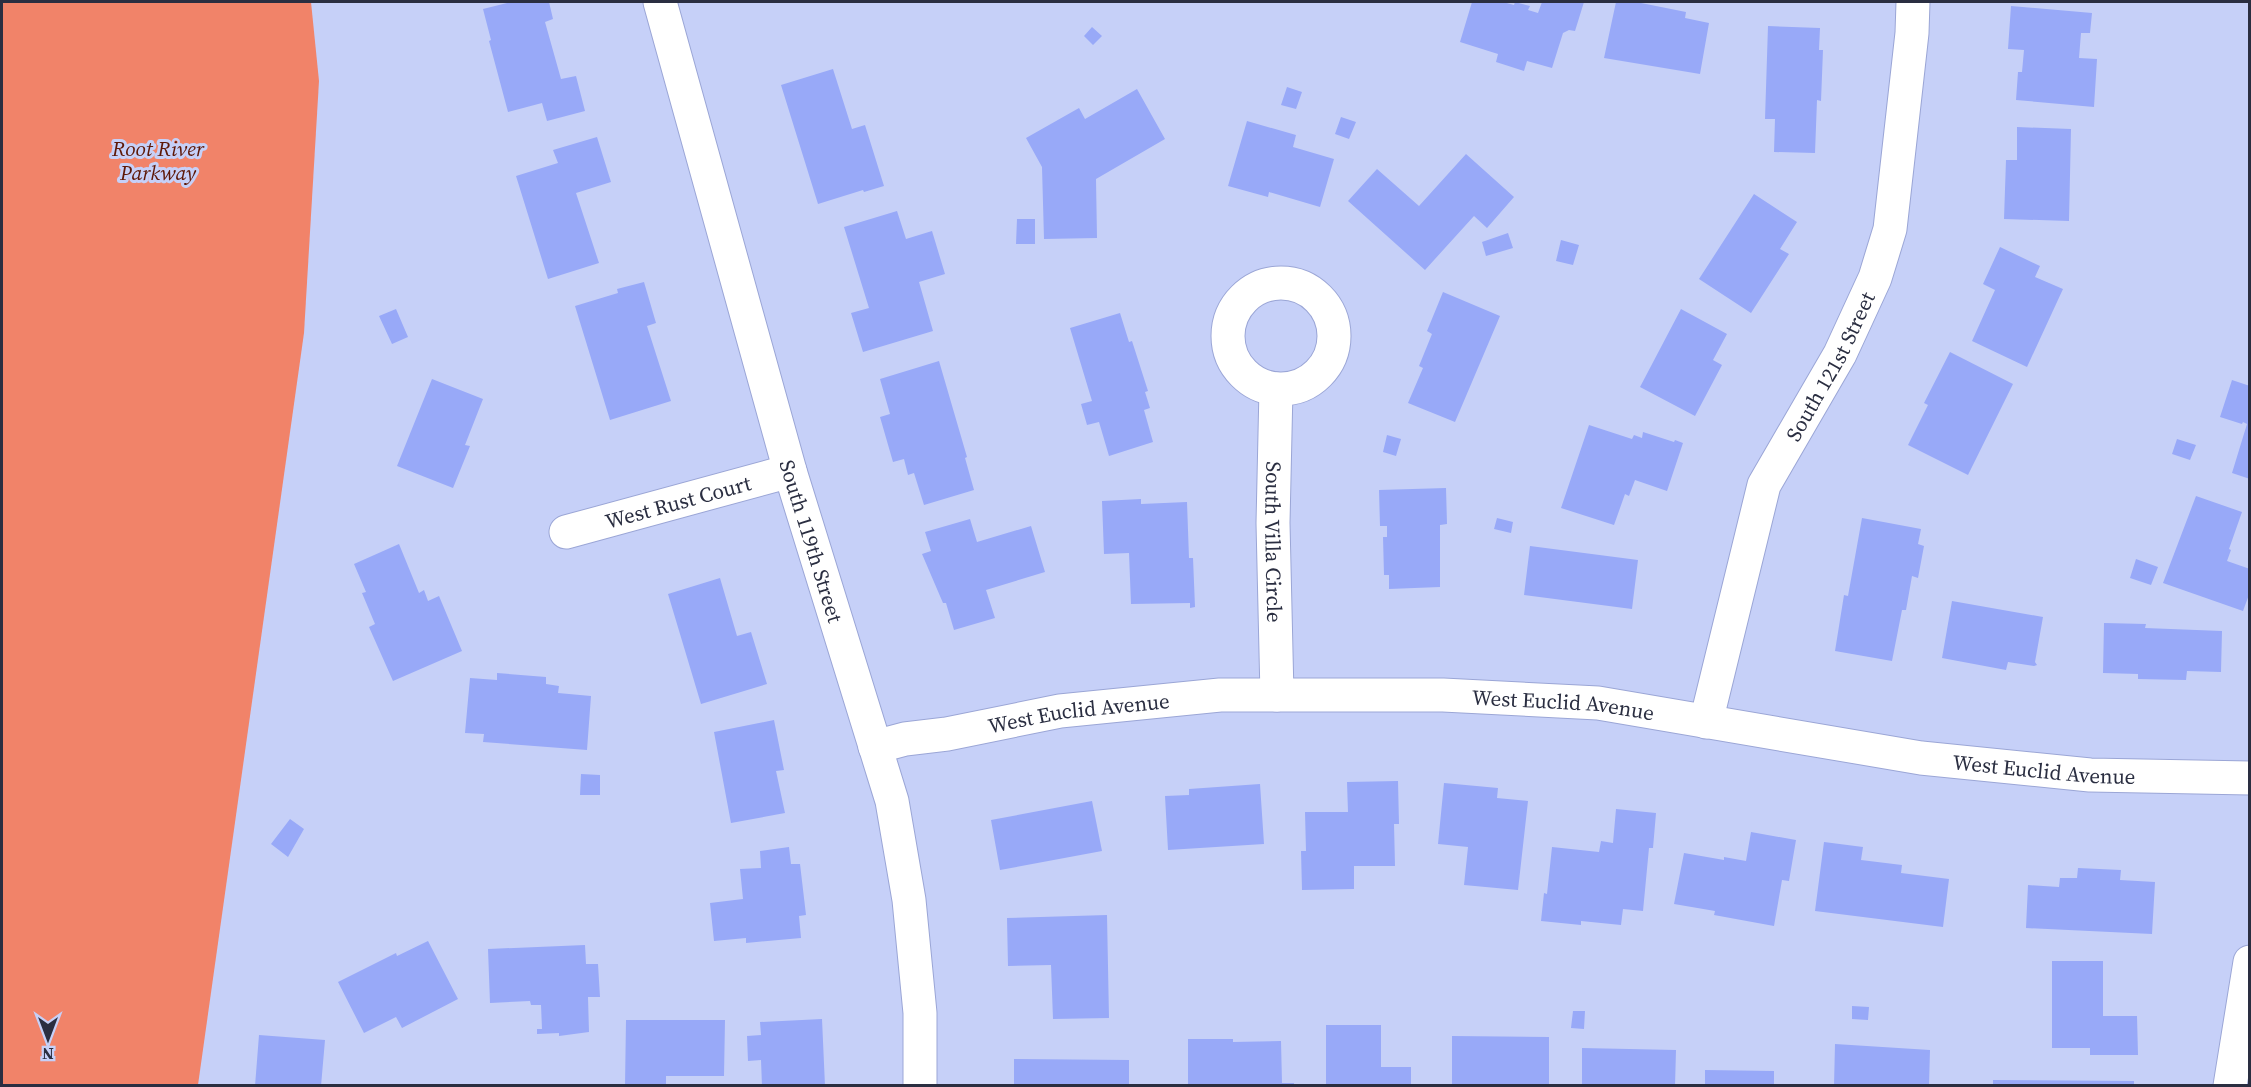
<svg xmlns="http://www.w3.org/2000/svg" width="2251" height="1087" viewBox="0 0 2251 1087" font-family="'Source Serif 4',serif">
<rect width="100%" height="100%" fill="#c6d0f8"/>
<path fill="#f18369" d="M2 2H311L319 81 304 333 198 1085H2Z"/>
<path fill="#98a9f8" d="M511 2H549L553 19 545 22 561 79 576 76 585 111 547 121 542 103 508 112 489 41 491 40 483 9Z
M1472 2H1503L1514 5 1515 2 1530 6 1528 10 1538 13 1542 2H1584L1575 31 1569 30 1563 33 1552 68 1527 61 1524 71 1496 62 1498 54 1460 42Z
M1616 2H1636L1686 12 1685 18 1709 23 1700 74 1604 58Z
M2011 6 2092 13 2090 33H2081L2079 58 2097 59 2094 107 2016 100 2018 72H2022L2024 50 2008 49Z
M1768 26 1820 28 1819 50H1823L1821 101 1817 100 1815 153 1774 152 1775 119H1765Z
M1092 27 1102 36 1093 45 1084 36Z
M833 69 852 129 865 125 884 186 864 192 863 190 818 204 781 85Z
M1287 87 1302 92 1296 109 1281 105Z
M1137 89 1165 139 1096 179 1097 238 1044 239 1042 167 1026 138 1079 108 1085 119Z
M1341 117 1356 122 1349 139 1335 134Z
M1247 121 1296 135 1293 147 1334 159 1320 207 1269 192 1268 197 1228 186Z
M2017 127 2071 129 2069 221 2004 219 2006 160H2017Z
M597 137 611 182 576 193 599 263 548 279 516 176 558 163 553 150Z
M1466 154 1514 197 1487 228 1474 216 1425 270 1348 201 1377 169 1419 206Z
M1754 194 1797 222 1780 249 1789 254 1751 313 1699 279Z
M897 211 906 239 932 231 945 274 919 282 933 331 863 352 851 313 869 308 844 227Z
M1017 219H1035V244H1016Z
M1508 233 1513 248 1486 256 1482 242Z
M1561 240 1579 245 1573 265 1556 261Z
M2000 247 2040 266 2035 277 2063 289 2027 367 1972 341 1995 290 1983 284Z
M644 282 656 323 647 326 671 401 610 420 575 306 618 293 617 289Z
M1443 292 1500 316 1455 422 1408 403 1423 368 1419 366 1432 334 1427 331Z
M396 309 408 337 392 344 379 316Z
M1681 309 1727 334 1713 360 1722 365 1695 416 1640 387Z
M1120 313 1129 342 1132 341 1148 391 1145 392 1150 408 1144 410 1153 442 1109 456 1099 422 1087 425 1081 404 1092 401 1070 328Z
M1950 352 2013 384 1968 475 1908 445 1928 405 1924 403Z
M939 361 967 457 965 458 974 490 924 505 914 473 908 475 904 459 893 462 880 417 890 414 880 379Z
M432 379 483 399 465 445 470 446 453 488 397 466Z
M2232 380 2250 386V479L2232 473 2247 424 2243 422 2242 424 2220 417Z
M1589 425 1632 439 1634 435 1642 438 1643 432 1674 442 1675 440 1683 443 1667 491 1635 480 1629 496 1625 494 1614 525 1561 508Z
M1387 435 1401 439 1396 456 1383 452Z
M2177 439 2196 445 2190 460 2172 454Z
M1446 488 1447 524 1440 525V587L1389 589V575H1384L1383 537H1387V526H1380L1379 490Z
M2196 496 2242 512 2229 549 2231 550 2227 561 2250 569V592L2243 611 2163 583Z
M1141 499V504L1187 502 1189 558H1193L1195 607 1190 608V603L1131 604 1129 553 1104 554 1102 501Z
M1497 518 1513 522 1511 533 1494 529Z
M1862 518 1921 529 1918 544 1924 546 1918 578 1912 576 1906 610H1902L1892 661 1835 651 1844 595 1848 596Z
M970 519 977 542 1031 526 1045 572 986 590 995 618 954 630 946 603H943L922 554 931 551 925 532Z
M399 544 419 593 424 590 428 601 439 596 462 651 393 681 369 627 375 624 362 593 366 592 354 564Z
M1530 546 1638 560 1632 609 1524 595Z
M2136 559 2158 567 2151 585 2130 578Z
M720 578 737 636 751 632 767 684 701 704 668 594Z
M1952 601 2043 617 2035 662 2037 665 2034 666 2008 662 2006 670 1942 658Z
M2104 623 2146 624 2145 628 2222 631 2221 672 2187 671 2186 680 2138 679V674L2103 673Z
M497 673 546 677V684L559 686 558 693 591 696 587 750 483 742 484 734 465 733 470 678 497 680Z
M774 720 784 770 776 771 785 813 731 823 714 732Z
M581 774 600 775V795H580Z
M1398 781 1399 824H1394L1395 866H1354V889L1302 890 1301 851H1306L1305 812H1348L1347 782Z
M1444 783 1498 788 1497 798 1528 801 1518 890 1464 885 1468 847 1438 844Z
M1260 784 1264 844 1168 850 1165 796 1189 795V789Z
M1092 801 1102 851 1000 870 991 820Z
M1616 809 1656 813 1653 848H1649L1643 911 1623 909 1621 925 1581 921V925L1541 921 1544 893 1547 894 1552 847 1599 852 1601 841 1613 843Z
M290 819 304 829 288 857 271 844Z
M1751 832 1796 840 1789 881 1782 880 1774 926 1714 915 1715 911 1674 904 1684 853 1724 860V857L1746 861Z
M1824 842 1863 847 1861 860 1902 865 1901 873 1949 879 1943 927 1815 911Z
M789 847 791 864H800L806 915 799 916 801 938 746 943V938L714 941 710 903 743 899 740 869 761 868 760 851Z
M2078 868 2121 870 2120 880 2155 882 2152 934 2026 928 2028 885 2059 887 2060 878H2077Z
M1107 915 1109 1018 1053 1019 1051 965 1008 966 1007 918Z
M428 941 458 999 402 1028 396 1017 364 1033 338 982 396 953 397 956Z
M585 945 586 964H598L600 997H588L589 1032 559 1036V1033L537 1034V1029H542L541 1005H531L530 1001 490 1003 488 949Z
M2052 961H2103V1016H2137L2138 1055H2090V1048H2052Z
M1852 1006 1869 1007 1868 1020 1852 1019Z
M1573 1011H1585L1584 1029 1571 1028Z
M822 1019 825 1086H762L761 1060 748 1061 747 1036 761 1035 760 1022Z
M626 1020H725L724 1076H666V1086H625Z
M1326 1025H1381V1067H1411V1086H1326Z
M259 1035 325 1040 321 1086H255Z
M1452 1036 1549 1037V1086L1452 1085Z
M1188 1039H1233V1042L1281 1041 1282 1083H1294V1086H1188Z
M1835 1044 1930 1050 1929 1086H1834Z
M1582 1048 1676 1050 1675 1086H1582Z
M1014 1059 1129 1060V1086H1014Z
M1705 1070 1774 1071V1086H1705Z
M1993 1080 2134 1081V1086H1993Z"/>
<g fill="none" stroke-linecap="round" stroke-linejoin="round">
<defs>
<g id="minor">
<path id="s1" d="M660 2 790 471 892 801 909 900 920 1013V1086"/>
<circle cx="1281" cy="336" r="53"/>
<path id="s2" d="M1276 389 1273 523 1277 695"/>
<path id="s3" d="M566 532 790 471"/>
<path id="s4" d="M1706 722 1764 485 1840 354 1875 278 1890 229 1912 33 1913 2"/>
<path id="s5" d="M875 747 905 739 947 734 1060 711 1220 695H1443L1598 703 1921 758 2090 775 2250 778"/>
<path d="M2230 1086 2250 962"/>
</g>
</defs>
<use href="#minor" stroke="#9ba6d6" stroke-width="35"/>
<use href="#minor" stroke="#fff" stroke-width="33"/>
</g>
<g text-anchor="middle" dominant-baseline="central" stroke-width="6" stroke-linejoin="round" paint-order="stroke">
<g font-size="21" font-style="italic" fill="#5d1706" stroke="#c6d0f8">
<text x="158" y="148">Root River<tspan x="158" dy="24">Parkway</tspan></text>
</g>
<g font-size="21" fill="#2a2e41" stroke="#c6d0f8">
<text stroke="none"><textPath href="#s4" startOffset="380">South 121st Street</textPath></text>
<text stroke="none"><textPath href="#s3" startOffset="116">West Rust Court</textPath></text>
<text stroke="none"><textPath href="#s1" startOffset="560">South 119th Street</textPath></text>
<text stroke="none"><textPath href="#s2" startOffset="153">South Villa Circle</textPath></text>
<text stroke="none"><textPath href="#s5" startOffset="693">West Euclid Avenue</textPath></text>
<text stroke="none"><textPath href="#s5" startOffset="207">West Euclid Avenue</textPath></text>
<text stroke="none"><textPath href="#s5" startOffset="1179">West Euclid Avenue</textPath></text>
</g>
</g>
<rect width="2251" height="1087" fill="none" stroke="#2a2e41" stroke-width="6"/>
<g transform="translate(48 1039) rotate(180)" stroke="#c6d0f8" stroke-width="4.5" paint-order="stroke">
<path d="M0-4.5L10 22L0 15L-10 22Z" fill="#2a2e41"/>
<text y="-9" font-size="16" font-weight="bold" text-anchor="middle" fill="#2a2e41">N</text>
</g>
</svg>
